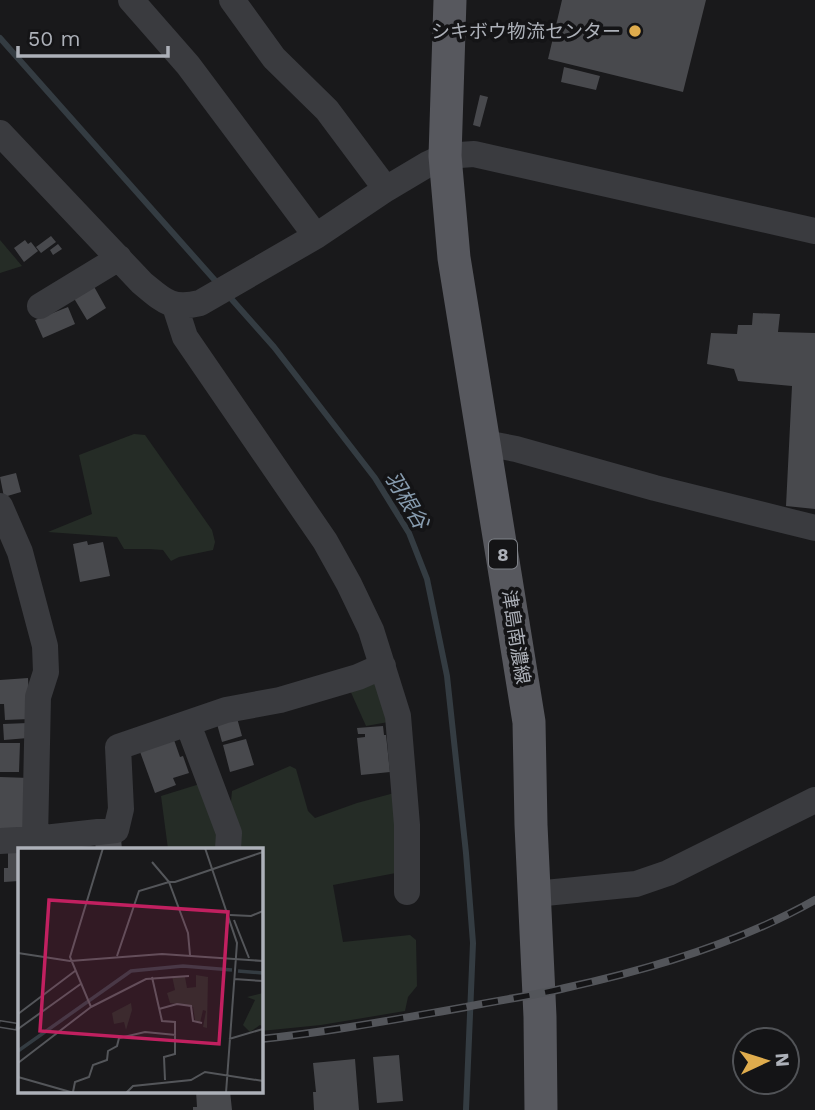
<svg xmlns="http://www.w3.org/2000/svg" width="815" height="1110" viewBox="0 0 815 1110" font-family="'Work Sans','Noto Sans JP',sans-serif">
<rect width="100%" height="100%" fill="#19191b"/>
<path fill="#252c26" d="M0 240 22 266 0 273Z
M134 434 145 435 212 530 215 542 213 550 179 557 171 561 163 550 149 549H124L117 537 48 532 92 514 79 455Z
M383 681 394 721 366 726 349 688Z
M290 766 296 769 308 811 315 818 357 803 398 792 401 872 333 885 343 942 410 935 416 940 417 986 408 997 405 1011 321 1025 261 1031V849H237L231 802 232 791Z
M203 783 223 849H168L161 796Z"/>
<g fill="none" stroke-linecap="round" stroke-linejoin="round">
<path stroke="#343c42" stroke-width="6" d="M0 38 220 286
M227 294 274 347 375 478 409 533 427 579 447 676 466 853 473 943 466 1110"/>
</g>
<path fill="#48494d" d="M562 0H706L683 92 548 59Z
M564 67 600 76 596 90 561 82Z
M480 95 488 97 480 127 473 125Z
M51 236 56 242 41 253 36 247Z
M25 240 28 244 31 242 38 251 24 262 14 248Z
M58 244 62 249 53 255 50 250Z
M92 283 106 308 87 320 72 295Z
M68 307 75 324 43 338 35 320Z
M753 313 780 314 778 332 815 333V509L786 506 792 386 738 381 734 369 707 364 711 333 737 334 738 325H752Z
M16 473 21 492 4 497 0 477Z
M87 541 88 545 103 542 110 576 80 582 73 544Z
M28 678 30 719 5 720 4 704H0V680Z
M237 718 242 736 222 742 217 724Z
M28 723V738L4 740 3 724Z
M383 726 384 735H386L390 772 361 775 357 738 365 737V734H358L357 728Z
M173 737 180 757 183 756 189 773 173 778 176 785 155 793 139 749Z
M246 739 254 765 230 772 223 745Z
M0 743H20L19 772H0Z
M0 777 30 778 22 833H0Z
M121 839 122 849H96L95 843Z
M8 849H19V881L4 882V868H8Z
M399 1055 403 1101 377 1103 373 1057Z
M355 1059 359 1110H314L313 1092H316L313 1063Z
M196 1091H230L232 1110H193V1107H197Z"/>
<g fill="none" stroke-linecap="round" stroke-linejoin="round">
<path stroke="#3a3b3f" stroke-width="26" d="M131 0 188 65 316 236
M232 0 274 58 327 110 386 189
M0 133 142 283C164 301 171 310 200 303L316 236 386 189 428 164 445 156 474 154 815 231
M40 306 119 258
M175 306 185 337 325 541 349 584 371 630 398 716 407 825V892
M485 443 516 449 655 488 815 528
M0 506 20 552 45 646 46 672 38 697 35 839
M188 724 229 833 228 849
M0 841 35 839 116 830 121 809 118 747 226 710 280 700 358 677 383 666
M535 894 636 884 668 873 815 800"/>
<path stroke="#57585e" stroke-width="33" d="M450 0 445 156 454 258 529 722 531 825 540 1017 541 1110"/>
<defs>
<path id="rail" d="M0 1024 19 1027
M261 1039C330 1032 397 1019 466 1007 499 1000 532 996 565 988 648 970 741 942 815 900"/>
</defs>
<use href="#rail" stroke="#53555a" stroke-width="8"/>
<use href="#rail" stroke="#141416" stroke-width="5" stroke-dasharray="16" stroke-linecap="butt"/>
</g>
<circle fill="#dfac4d" stroke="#141416" stroke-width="2.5" cx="635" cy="31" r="7"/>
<g text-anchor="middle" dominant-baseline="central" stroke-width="7" stroke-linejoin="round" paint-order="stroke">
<rect fill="#141416" stroke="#7f8288" stroke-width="2" x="489" y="539.5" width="28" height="29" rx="5"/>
<g font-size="18" font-weight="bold" fill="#adb1b9">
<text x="503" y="554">8</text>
</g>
<g font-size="19" fill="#adb1b9" stroke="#141416" text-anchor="end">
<text x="621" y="31">シキボウ物流センター</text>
</g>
<g font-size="19" fill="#adb1b9" stroke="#141416">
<text transform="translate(516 637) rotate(81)">津島南濃線</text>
</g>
<g font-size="21" font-style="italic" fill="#889db0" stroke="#141416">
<text transform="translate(407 500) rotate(59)">羽根谷</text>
</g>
</g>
<g transform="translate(18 848)">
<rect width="245" height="245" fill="#19191b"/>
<path d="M178 127 190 129 189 180 185 179 188 163 185 162 182 175 177 172 175 159 152 155 149 145 157 142 154 128 167 129 169 140 178 139ZM245 145V179L242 177 232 184 225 177 237 152 229 149ZM113 155 114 162 108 182 106 174 96 176 94 165Z" fill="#252c26"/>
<path fill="none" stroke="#343c42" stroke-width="3.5" d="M220 123 245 125M0 203 113 123 165 118 214 122"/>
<path fill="none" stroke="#54565a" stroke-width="2" d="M187 0 219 95 208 245M134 14 151 34H157L245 4M212 67 233 68 245 63M216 72 231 110M0 105 52 113 144 106 245 113M99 108 121 43 151 34 170 85 172 107M134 129 144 173 157 174V206L146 209 147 232M216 131 245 133M73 159 128 131 171 128M141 161 159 156 173 158 175 173 184 175M0 166 57 123M0 181 64 135M211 191 245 181M0 215 73 159 52 109 85 0M0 229 56 245M55 244 57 234 71 229 75 217 89 212 90 203 99 198 101 190 127 184 158 187M108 245 115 238 173 232 187 224 245 233"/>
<path fill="#c12060" fill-opacity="0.15" stroke="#c12060" stroke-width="3.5" d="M31 52 210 64 201 196 22 183Z"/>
<rect width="245" height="245" fill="none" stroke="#adb1b9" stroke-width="3.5"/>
</g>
<g transform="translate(766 1061) rotate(86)"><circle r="33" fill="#141416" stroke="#515357" stroke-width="2"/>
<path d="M0-5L12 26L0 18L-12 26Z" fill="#dfac4d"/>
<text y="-10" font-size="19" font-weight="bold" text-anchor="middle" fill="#adb1b9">N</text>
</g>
<path d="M18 46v10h150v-10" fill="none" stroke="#adb1b9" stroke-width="3.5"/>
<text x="28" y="46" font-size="21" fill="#adb1b9" stroke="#141416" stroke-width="5" paint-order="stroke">50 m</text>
</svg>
